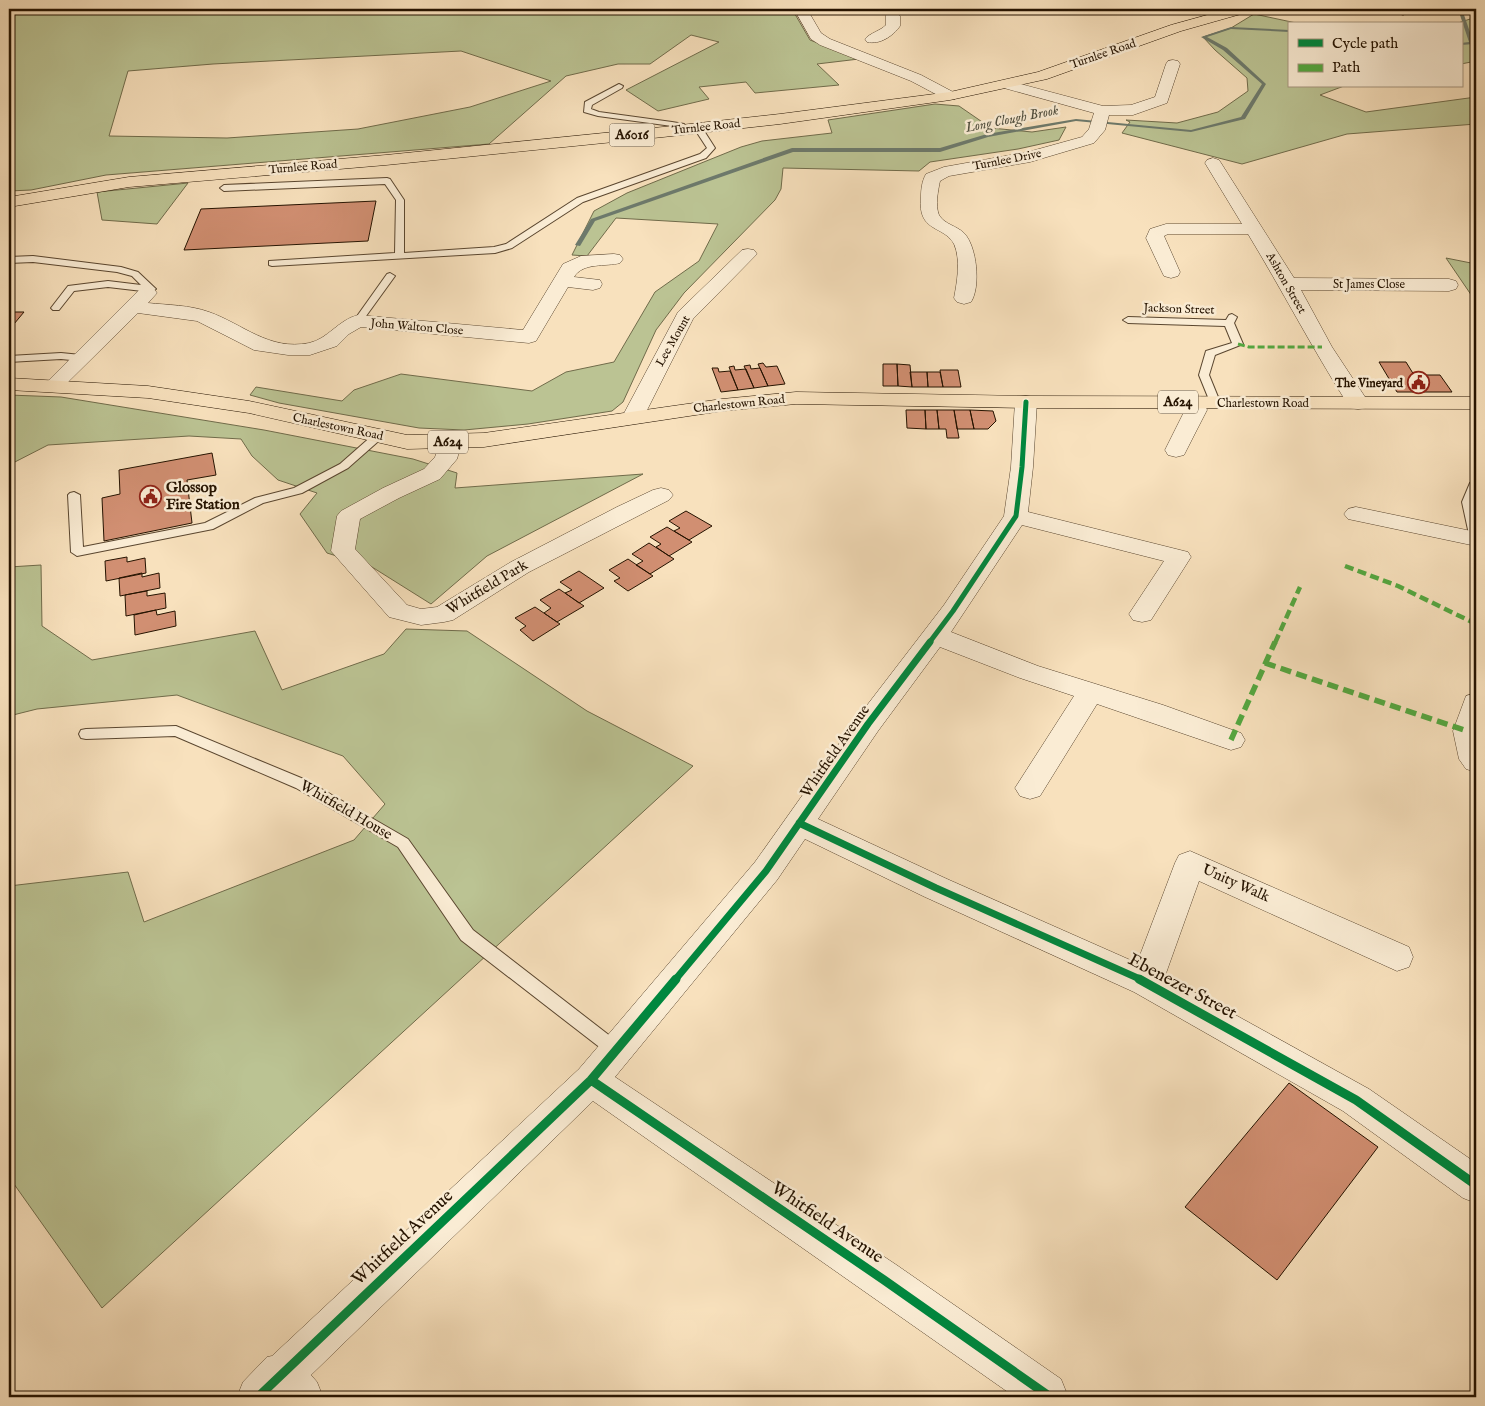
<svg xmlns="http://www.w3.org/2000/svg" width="1485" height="1406" viewBox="0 0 1485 1406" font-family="'IM FELL English',serif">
<rect width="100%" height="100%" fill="#f8e1bd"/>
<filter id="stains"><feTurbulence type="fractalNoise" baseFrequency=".004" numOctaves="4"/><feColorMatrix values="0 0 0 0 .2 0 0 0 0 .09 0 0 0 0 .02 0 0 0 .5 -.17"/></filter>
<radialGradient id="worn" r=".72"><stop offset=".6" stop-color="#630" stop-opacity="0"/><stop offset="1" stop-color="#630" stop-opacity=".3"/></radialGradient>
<path fill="#bbc393" stroke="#706b4a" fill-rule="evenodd" d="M9 9H792L810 40 859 59 817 64 839 85 755 93 746 82 699 87 709 99 658 111 626 90 719 42 691 35 650 64H618L566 76 489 144 106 175 31 190 9 191ZM461 51 551 81 470 107 358 129 227 138 109 136 128 71 213 64Z
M1254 14 1301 24H1289V86H1344L1320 95 1366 112 1476 97V124L1347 134 1242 164 1122 133 1130 122 1126 120 1177 123 1218 112 1248 91 1247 78 1215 50 1203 37 1231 28Z
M1470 19 1476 22V61L1461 64V24H1455Z
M935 104 959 106 991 128 1032 132 1066 127 1059 140 1018 149 930 162 919 171 783 168 781 189 775 200 684 293 656 330 623 402 612 411 528 424 464 430 419 428 279 403 250 395 256 387 342 401 354 390 401 374 532 391 566 372 614 362 655 292 699 261 718 224 616 218 587 256 572 255 594 211 627 193 741 147 762 141 832 133 828 120Z
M188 183 157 224 102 220 97 192Z
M1446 258 1476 264V302Z
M9 395 61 397 264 430 413 459 457 473 455 488 643 474 487 556 431 604 372 567 327 553 300 514 317 493 278 480 252 456 241 439 189 436 48 445 9 465Z
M41 565 42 626 92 660 255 631 282 690 384 654 406 629 467 631 587 711 693 766 102 1308 9 1177V886L128 872 144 922 354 840 385 804 343 756 177 695 37 709 9 716V567Z"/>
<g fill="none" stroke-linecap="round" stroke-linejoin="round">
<path fill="#6d796b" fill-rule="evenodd" d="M1458 9H1462L1474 44 1461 45V43L1469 42Z
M1231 27 1289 30V32L1231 29 1207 37 1227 48 1266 84 1245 119 1191 132 1076 121 988 137 940 152H793L595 221 580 246 575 245 591 219 792 148H940L987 134 1076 119 1191 130 1241 117 1262 84 1223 50 1201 37Z"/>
</g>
<path fill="#d18f72" stroke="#251300" d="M1382 9H1421L1403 15Z
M376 201 368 241 184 250 201 209Z
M9 312H24L9 330Z
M1379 362H1406L1414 375H1440L1452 392H1397Z
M763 363 766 367 777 366 785 384 768 386 758 364Z
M883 364H897L898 386H883Z
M897 364 910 365 912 387 898 386Z
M750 365 751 369 760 368 768 386 754 388 744 366Z
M734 366 735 370 746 369 754 388 738 390 729 367Z
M712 368H718L719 372 730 371 738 390 721 392Z
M940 370H958L961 387H943Z
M910 372H927L928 387H912Z
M927 372H940L943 387H928Z
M906 410H925L926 429 907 428Z
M925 410H937L939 429H926Z
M937 410H954L959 438H947L946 429H939Z
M954 410H970L974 429H957Z
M970 410 993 411 996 421 988 429H974Z
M212 453 216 475 187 480 192 523 104 541 102 498 120 494 119 470Z
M686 511 712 526 689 540 674 531 680 528 669 521Z
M667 527 692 542 669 556 656 547 661 544 650 537Z
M649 543 674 559 650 574 636 565 643 561 632 554Z
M127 557V562L145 558 146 573 106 581 105 561Z
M628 559 653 576 628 591 614 581 620 578 609 570Z
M579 571 604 588 579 603 565 593 572 590 560 582Z
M142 573V577L159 573 160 588 120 596 119 578Z
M559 589 584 606 557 622 544 613 551 608 540 600Z
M147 591V596L165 593 166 608 126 616 125 595Z
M535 607 560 624 533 641 520 630 526 626 515 618Z
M156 610 157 615 175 611 176 626 135 635 134 615Z
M1289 1083 1378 1147 1277 1280 1185 1207Z"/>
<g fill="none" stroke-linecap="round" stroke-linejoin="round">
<defs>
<path id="lane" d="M619 84 623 86 622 88 592 105 591 109 599 112 672 122 684 124 689 130 685 132 672 126 598 116 584 112 585 102Z
M695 126H701L715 148 706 158 583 202 512 248 495 253 272 266 269 265V261L395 253 396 200 385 184 224 191 220 188 224 185 387 178 390 179 404 200V253L494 247 506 244 577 198 700 154 707 148 694 128Z
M33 256 121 267 138 272 156 289 151 292 108 287 74 291 59 310H53L51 308 68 286 108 281 141 285 132 276 117 272 33 262 9 263V257Z
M390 273 395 276 361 323H355V319L387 274Z
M1232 314 1237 317 1234 323 1243 344 1215 355 1209 375 1220 402 1215 405 1210 402 1199 375 1206 351 1232 343 1225 326 1128 323 1123 320 1128 317 1226 320 1229 315Z
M61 353 81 355 86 358 81 361 61 359 9 362V356Z
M378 433 382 434 383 436 382 438 348 468 302 493 263 503 213 529 77 556 71 552 68 495 70 493 74 492 80 495 83 547 205 523 255 498 294 488 340 464 374 434Z
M1476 480V496L1474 502 1476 513V543L1470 539 1462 502 1470 483Z
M176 726 306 780 408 839 473 930 623 1046 626 1051 623 1056 617 1059 611 1056 461 940 398 847 296 788 175 736 86 739 81 738 79 734 81 730 86 729Z"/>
<path id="street" d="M794 9H807L821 33 830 39 921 75 955 93 957 96 955 99H945L911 81 820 45 811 39Z
M882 9H894L900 16V26C893 36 880 45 867 42L865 39C870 33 880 31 886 25V16Z
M1173 60 1178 61 1180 64 1167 103 1133 115H1109L1105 130 1094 143 1030 162 949 176 940 181C938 191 935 205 939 215 944 224 957 226 964 233 977 246 981 287 971 302L964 304 957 302 954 298C957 282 961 260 954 244 944 225 917 233 921 197 921 189 922 181 926 174L944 167 1028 152 1082 137 1089 129 1094 113 1004 88 1002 85 1004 82 1009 81 1103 106 1131 105 1155 97 1166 64 1168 61Z
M1213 158 1219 160 1221 163 1294 278 1449 279 1456 281 1458 285 1456 289 1449 291 1301 290 1332 347 1369 403 1366 408 1358 409 1350 408 1347 403C1312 348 1282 290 1248 234H1168L1164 236 1180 272 1178 276 1171 278 1164 276 1162 272 1146 238 1150 229 1166 224H1242L1205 163 1207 160Z
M748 249 754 250 757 254 693 319 641 422 633 423 625 422 622 417 678 312 742 250Z
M614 254 620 255 623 259 620 263C606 267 583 262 574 277L600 280 602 284 600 288 593 290 568 287 536 341 529 343 361 327 349 334 337 346 310 355H288L254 350 197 321 138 313 61 389 54 391 47 389 44 385 140 289 147 287 154 289 157 293 148 303C167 305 190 305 209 312 243 324 269 351 309 343 328 339 338 320 358 315L523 330 563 264 581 256Z
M1026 396 1034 397 1037 402 1033 467 1028 512 1188 552 1191 557 1151 620 1142 622 1133 620 1129 614 1164 561 1022 525 951 632 1038 666 1163 705 1241 733 1245 740 1241 747 1231 750 1097 704 1040 796 1030 799 1020 796 1015 788 1074 696 1020 678 940 647 878 731 818 819 947 879 1137 963 1175 863 1179 855 1190 851 1409 947 1413 957 1409 967 1397 971 1199 881 1165 976 1369 1089 1476 1163V1203L1463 1198 1343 1111 1134 992 925 897 805 839 777 880 615 1077 898 1266 1061 1379 1067 1394 1066 1397H1015L593 1101 311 1375 317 1382 323 1397H237L243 1382 267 1357 272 1356 579 1069 755 862 858 717 944 605 1004 516 1011 467 1015 402 1018 397Z
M1194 396 1202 397 1207 410 1184 455 1176 457 1168 455 1165 450 1185 410 1183 402 1186 397Z
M448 435 456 437 460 448 457 459 440 479 399 498 360 519 355 549 407 605 421 609 437 607 511 562 617 507 653 490 661 488 669 490 673 495 669 500 529 572 453 620 444 622 421 625 389 617 331 551 337 516 341 511 383 488 424 469 435 457 438 448 437 442 440 437Z
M1356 507 1476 532V546L1348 519 1344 514 1348 509Z
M1476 693V772L1466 769 1459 759 1453 731 1466 696Z"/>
<path id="primary" d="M1229 9H1250L1248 12 1181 31 1047 79 950 100 780 124 663 137 386 165 129 187 9 207V197L129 177 386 155 663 127 780 114 950 92 1038 72 1171 25Z
M9 378 148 386 249 401 407 435 484 433 722 399 796 392 1026 396 1476 397V409L1026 408 796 404 722 411 484 447 407 449 249 413 148 398 9 390Z"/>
</defs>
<use href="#lane" stroke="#5a462f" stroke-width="2"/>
<use href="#street" stroke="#5a462f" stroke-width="1"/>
<use href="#primary" stroke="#251300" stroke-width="1"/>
<use href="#lane" fill="#faecd4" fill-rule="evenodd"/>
<use href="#street" fill="#faecd4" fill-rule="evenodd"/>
<use href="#primary" fill="#f8e1bd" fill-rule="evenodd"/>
<path stroke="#53a840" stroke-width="3" stroke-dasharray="7 3" stroke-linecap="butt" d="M1238 344 1249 347H1322"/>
<path stroke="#53a840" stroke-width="4.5" stroke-dasharray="9 4.5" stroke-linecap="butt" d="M1345 566 1398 586 1476 624
M1275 643 1300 587"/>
<path stroke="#53a840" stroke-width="5.5" stroke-dasharray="11 5.5" stroke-linecap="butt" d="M1265 663 1467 731
M1231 740 1275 642"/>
<defs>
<path id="cycleway-far2" d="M929 643 953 611 1016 516 1022 467 1026 402"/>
<path id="cycleway-far1" d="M799 823 936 888 1142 980
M675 980 766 871 868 724 930 642"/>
<path id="cycleway" d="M1139 979 1356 1100 1476 1185
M591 1080 884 1280 1046 1394
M258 1397 591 1080 676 979"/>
</defs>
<use href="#cycleway-far2" stroke="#faecd4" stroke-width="8"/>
<use href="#cycleway-far1" stroke="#faecd4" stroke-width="10"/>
<use href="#cycleway" stroke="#faecd4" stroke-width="12"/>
<use href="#cycleway-far2" stroke="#00873e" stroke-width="5"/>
<use href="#cycleway-far1" stroke="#00873e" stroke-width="7"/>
<use href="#cycleway" stroke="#00873e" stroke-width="9"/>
</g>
<defs>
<symbol id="civic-ring" viewBox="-11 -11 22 22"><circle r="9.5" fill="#faecd4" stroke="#8f2418" stroke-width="1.5"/><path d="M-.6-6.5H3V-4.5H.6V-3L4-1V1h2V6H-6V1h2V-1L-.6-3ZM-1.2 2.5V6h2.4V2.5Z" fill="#8f2418"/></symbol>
</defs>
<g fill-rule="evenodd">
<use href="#civic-ring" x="1406" y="370" width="25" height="25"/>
<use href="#civic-ring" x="138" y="484" width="25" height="25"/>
</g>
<g text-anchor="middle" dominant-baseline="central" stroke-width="5" stroke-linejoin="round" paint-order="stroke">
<g font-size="12" fill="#251300" stroke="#faecd4">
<text transform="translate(1103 54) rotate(-19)">Turnlee Road</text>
<text transform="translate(706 127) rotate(-6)">Turnlee Road</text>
<text transform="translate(1007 160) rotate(-11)">Turnlee Drive</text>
<text transform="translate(303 167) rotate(-5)">Turnlee Road</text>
<text transform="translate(1286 283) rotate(60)">Ashton Street</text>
<text x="1369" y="284">St James Close</text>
<text transform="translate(1179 309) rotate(2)">Jackson Street</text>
<text transform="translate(417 327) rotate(5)">John Walton Close</text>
<text transform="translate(673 341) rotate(-60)">Lee Mount</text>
<text x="1263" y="403">Charlestown Road</text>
<text transform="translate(739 404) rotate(-6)">Charlestown Road</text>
<text transform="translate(338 427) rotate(12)">Charlestown Road</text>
</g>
<g font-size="12" font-weight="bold" fill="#251300" stroke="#faecd4" text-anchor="end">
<text x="1403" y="383">The Vineyard</text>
</g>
<g font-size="14" font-style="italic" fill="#4f4e3e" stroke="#faecd4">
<text transform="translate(1012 119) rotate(-11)">Long Clough Brook</text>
</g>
<g fill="#faecd4" stroke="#655440" stroke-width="1">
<rect x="609.5" y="123.5" width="45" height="23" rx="4"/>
<rect x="1158" y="390.5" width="40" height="23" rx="4"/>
<rect x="428" y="430.5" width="40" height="23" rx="4"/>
</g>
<g font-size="14" font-weight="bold" fill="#251300">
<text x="632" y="135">A6016</text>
<text x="1178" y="402">A624</text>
<text x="448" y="442">A624</text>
</g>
<g font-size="15" font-weight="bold" fill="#251300" stroke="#faecd4" text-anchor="start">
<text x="166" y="487">Glossop<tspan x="166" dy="17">Fire Station</tspan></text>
</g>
<g font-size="15" fill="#251300" stroke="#faecd4">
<text transform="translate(487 587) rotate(-31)">Whitfield Park</text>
<text transform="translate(835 751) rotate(-55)">Whitfield Avenue</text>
<text transform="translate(346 810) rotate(30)">Whitfield House</text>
<text transform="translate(1236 883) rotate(24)">Unity Walk</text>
</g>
<g font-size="18" fill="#251300" stroke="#faecd4">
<text transform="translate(1182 987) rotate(28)">Ebenezer Street</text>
<text transform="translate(827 1223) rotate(34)">Whitfield Avenue</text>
<text transform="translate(403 1238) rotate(-43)">Whitfield Avenue</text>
</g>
</g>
<rect width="1485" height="1406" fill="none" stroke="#f8e1bd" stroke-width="30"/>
<rect x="10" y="10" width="1465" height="1386" fill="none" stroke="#251300" stroke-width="2.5"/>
<rect x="15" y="15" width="1455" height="1376" fill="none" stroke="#251300"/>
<rect x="1288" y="22" width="175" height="65" fill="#faecd4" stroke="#a5957f"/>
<rect x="1298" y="39" width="25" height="8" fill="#00873e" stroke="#a5957f"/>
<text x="1332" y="48" font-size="15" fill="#251300">Cycle path</text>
<rect x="1298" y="64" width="25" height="8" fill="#53a840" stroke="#a5957f"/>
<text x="1332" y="72" font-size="15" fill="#251300">Path</text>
<rect width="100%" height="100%" filter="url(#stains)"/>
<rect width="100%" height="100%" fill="url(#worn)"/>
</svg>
